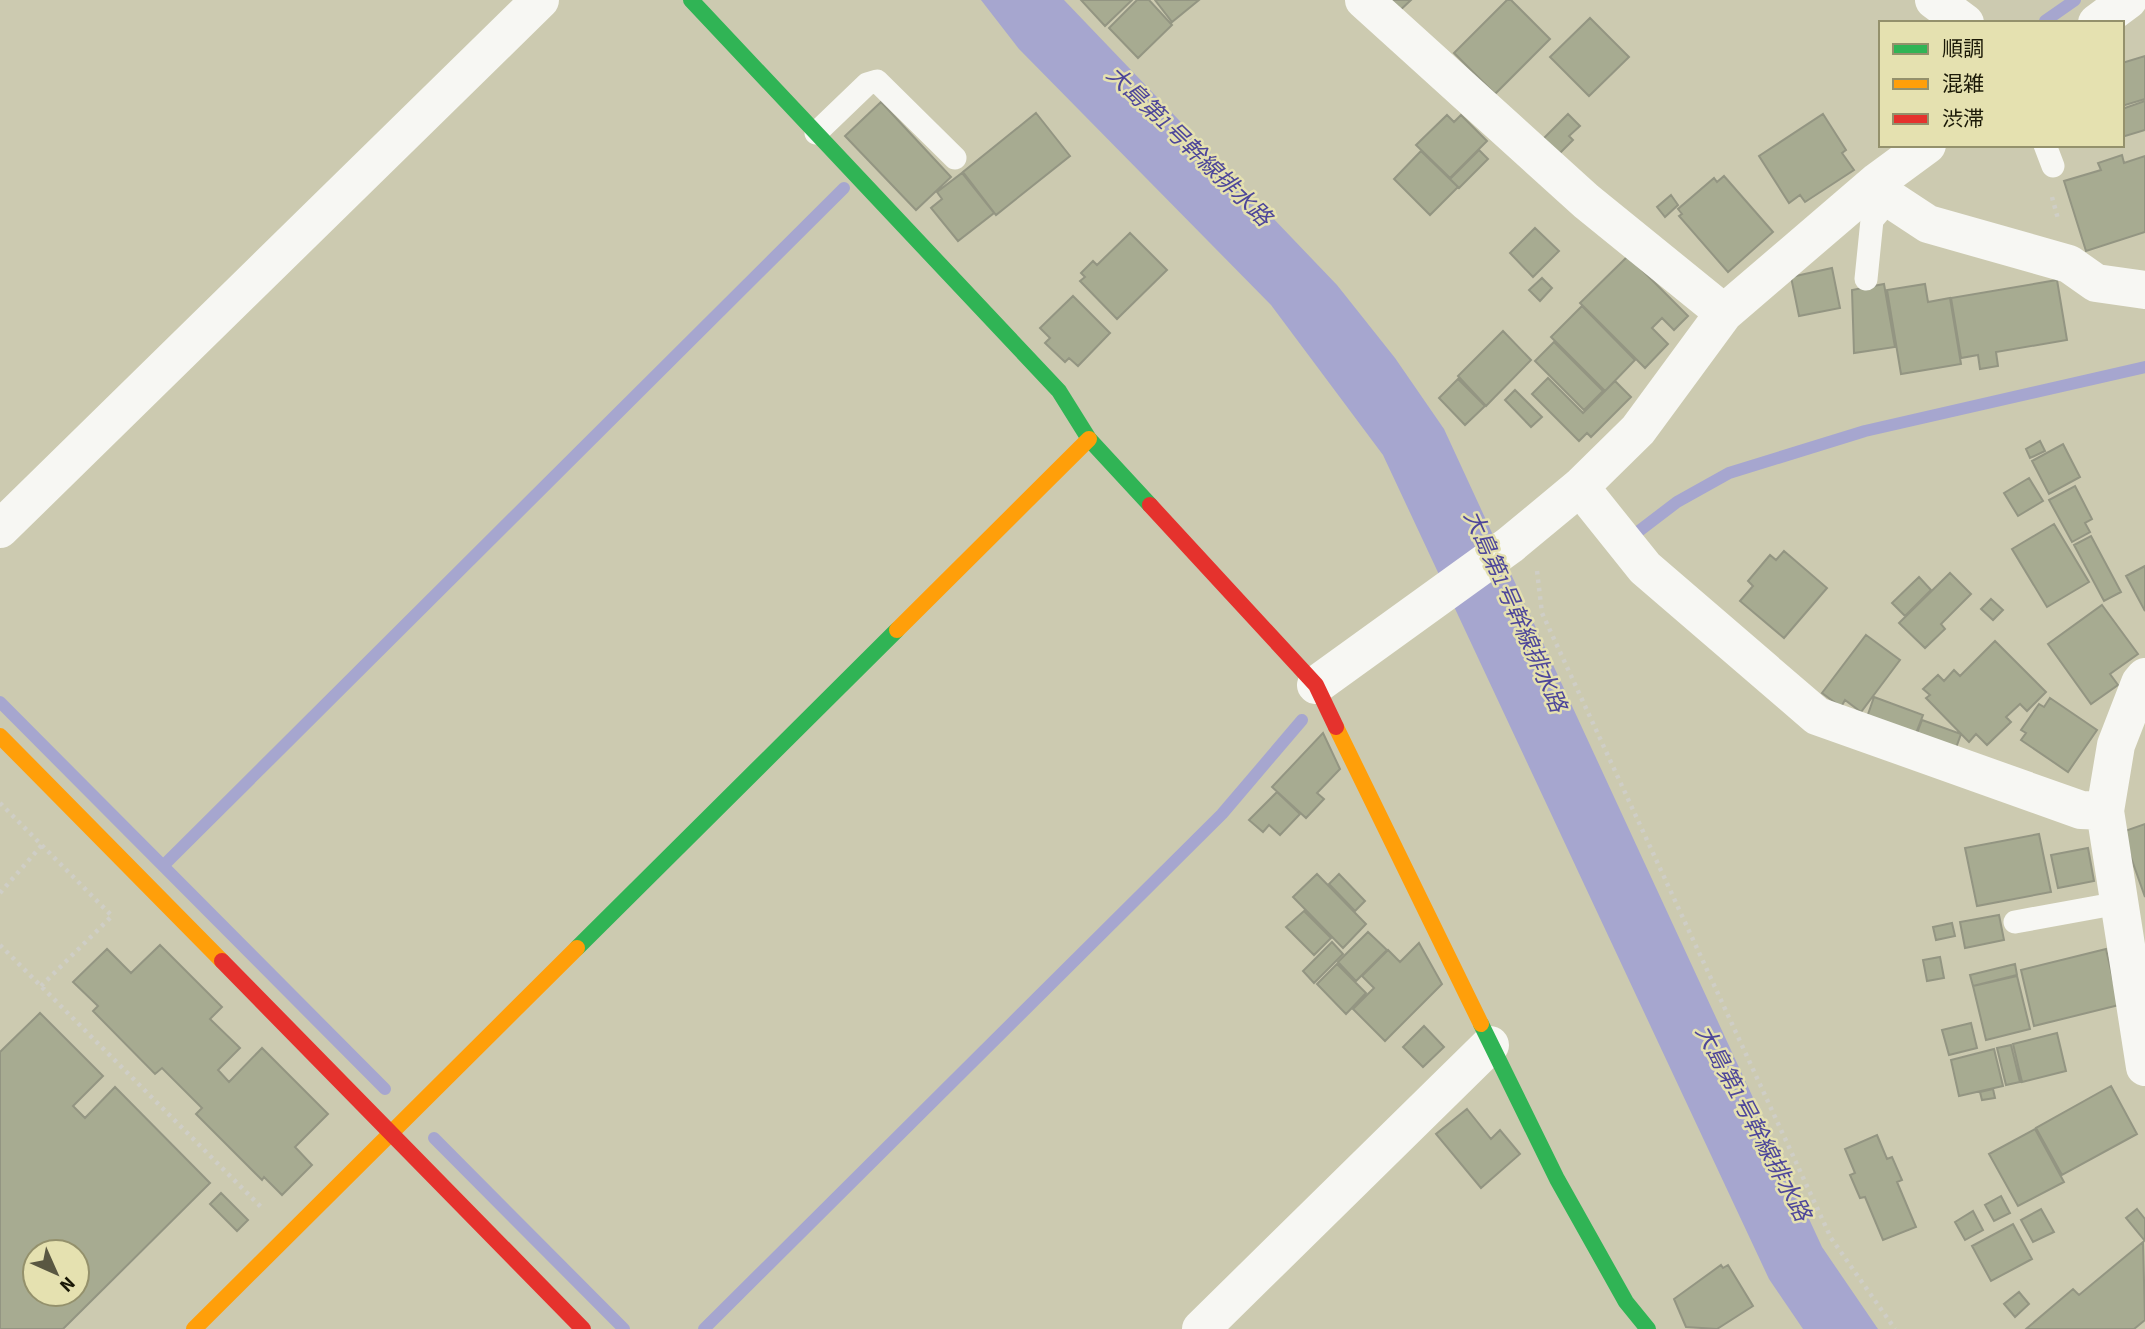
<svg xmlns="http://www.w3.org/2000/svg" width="2145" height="1329" viewBox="0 0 2145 1329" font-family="'Source Sans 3','Noto Sans JP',sans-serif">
<rect width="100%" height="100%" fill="#cccab0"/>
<path fill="#a6a6cf" d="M981 0H1064L1337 285 1395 358 1444 429 1822 1247 1878 1329H1803L1769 1279 1383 455 1271 305 1019 49Z"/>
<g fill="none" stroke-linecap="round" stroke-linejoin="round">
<path stroke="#a6a6cf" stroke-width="12" d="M2045 21 2075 0
M1639 531 1677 502 1729 473 1865 431 2145 367
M0 702 385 1089
M163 866 844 188
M434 1138 624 1329
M704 1329 1222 814 1302 720"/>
</g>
<path fill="#a7ab91" stroke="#939582" stroke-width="2" fill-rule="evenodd" d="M1081 0H1132L1105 26Z
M1137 0H1149L1172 25 1138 58 1109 28Z
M1155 0H1199L1172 22Z
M1382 0H1411L1396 14Z
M1507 0H1511L1550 39 1495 94 1454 53Z
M1590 18 1629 57 1589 96 1550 57Z
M2145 56V99L2122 106V63Z
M2145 101V130L2122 137V109Z
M881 102 951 177 916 210 845 136Z
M1036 113 1070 156 996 215 963 172Z
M1568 114 1580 126 1569 136 1573 140 1557 156 1542 140Z
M1823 114 1846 150 1842 153 1854 170 1805 202 1800 195 1789 203 1759 156Z
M1447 115 1454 122 1461 115 1487 141 1450 178 1416 145Z
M1479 150 1488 159 1459 188 1450 179Z
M1421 151 1458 187 1430 215 1394 179Z
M2122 155 2124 163 2145 156V232L2086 251 2064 181 2101 170 2098 163Z
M962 173 994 213 958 241 931 208 942 199 937 192Z
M1724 176 1773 232 1728 272 1679 216 1682 214 1678 209 1714 178 1717 182Z
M1671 195 1678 205 1665 217 1657 207Z
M1535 228 1559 251 1533 277 1510 253Z
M1130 233 1167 270 1117 319 1080 281 1085 277 1081 273 1093 261 1097 265Z
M1628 256 1688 316 1674 330 1662 318 1652 328 1668 344 1645 368 1580 303Z
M1832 268 1840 308 1799 316 1791 277Z
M1542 278 1552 288 1540 301 1529 290Z
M2057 280 2067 340 1996 352 1998 366 1980 369 1978 355 1961 358 1951 298Z
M1884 284 1895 347 1854 353 1852 290Z
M1925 284 1928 302 1950 298 1961 364 1901 374 1887 290Z
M1073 296 1110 333 1078 366 1069 358 1065 362 1045 343 1050 338 1040 328Z
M1582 306 1635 360 1605 391 1551 337Z
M1503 331 1531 360 1486 406 1458 376Z
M1554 342 1603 391 1584 410 1535 361Z
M1548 378 1583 413 1615 381 1631 397 1591 437 1587 433 1579 441 1532 394Z
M1458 379 1485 406 1465 425 1439 398Z
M1515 390 1542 417 1531 427 1505 400Z
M2040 441 2045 451 2030 458 2026 449Z
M2063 444 2080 477 2049 494 2032 461Z
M2029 478 2043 501 2018 516 2004 493Z
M2075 486 2092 519 2085 523 2090 532 2072 542 2049 500Z
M2054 524 2089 582 2047 607 2012 549Z
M2091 536 2121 592 2104 601 2074 545Z
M1784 551 1827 588 1784 638 1740 601 1753 586 1748 581 1770 555 1776 560Z
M2145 566V611L2126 576Z
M1950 573 1971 594 1941 624 1945 629 1925 648 1899 623Z
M1919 577 1931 590 1905 616 1892 603Z
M1991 599 2003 610 1993 620 1981 609Z
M2102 605 2138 654 2110 674 2118 685 2091 704 2048 644Z
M1866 635 1900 660 1861 712 1845 700 1841 707 1822 693Z
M1995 641 2046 692 2027 711 2020 704 2006 717 2011 722 1987 745 1976 734 1969 742 1926 698 1930 695 1923 689 1938 675 1944 681 1954 670 1960 676Z
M1874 697 1923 715 1913 741 1865 723Z
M2050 698 2097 730 2068 772 2021 740 2026 733 2021 730 2039 704 2044 707Z
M1922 720 1961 734 1953 756 1914 741Z
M1323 733 1340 769 1317 793 1324 799 1306 818 1272 787Z
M1277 792 1300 814 1280 835 1269 825 1263 832 1249 820Z
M2145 824V897L2122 832Z
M2039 834 2051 892 1977 906 1965 848Z
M2088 848 2094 881 2058 888 2051 855Z
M1317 874 1366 924 1343 948 1293 897Z
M1339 874 1365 901 1355 911 1329 884Z
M1304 911 1331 938 1314 955 1286 927Z
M1999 915 2004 940 1965 948 1960 922Z
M1952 923 1955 936 1936 940 1933 927Z
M1368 932 1387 950 1356 981 1338 962Z
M1332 942 1343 954 1314 983 1303 971Z
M1419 943 1442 984 1385 1041 1353 1009 1374 988 1362 976 1388 950 1400 962Z
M160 945 222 1007 210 1019 240 1048 218 1070 229 1082 262 1048 328 1114 295 1147 312 1165 282 1195 264 1177 262 1180 196 1114 202 1108 162 1068 155 1074 93 1011 98 1006 73 982 107 949 131 973Z
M2106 949 2119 1005 2034 1026 2021 970Z
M1940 957 1944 978 1927 981 1923 960Z
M1337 964 1366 993 1346 1014 1317 984Z
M2015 964 2017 975 1973 986 1970 975Z
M2017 976 2030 1029 1986 1040 1973 986Z
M40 1013 103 1076 73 1106 85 1118 115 1087 210 1183 63 1329H0V1052ZM35 1252H77V1294H35Z
M1971 1023 1977 1048 1949 1055 1942 1030Z
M1424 1026 1444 1047 1423 1067 1403 1047Z
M2057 1033 2066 1071 2022 1082 2013 1044Z
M2011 1045 2020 1082 2006 1085 1997 1048Z
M1994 1049 2003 1086 1959 1096 1951 1060Z
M2111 1086 2137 1134 2062 1175 2036 1128Z
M1993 1089 1995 1098 1982 1100 1980 1092Z
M1467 1109 1491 1139 1500 1130 1520 1154 1481 1188 1436 1134Z
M2035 1129 2064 1182 2018 1206 1989 1154Z
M1877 1135 1887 1159 1892 1157 1902 1180 1897 1182 1916 1227 1883 1240 1865 1197 1860 1198 1850 1175 1855 1173 1845 1149Z
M221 1193 248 1220 237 1231 210 1204Z
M2001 1196 2010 1213 1994 1221 1985 1205Z
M2041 1209 2054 1232 2033 1242 2021 1220Z
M2137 1209 2145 1219V1241L2126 1218Z
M1973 1211 1983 1230 1965 1240 1955 1222Z
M2013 1224 2032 1259 1991 1281 1972 1246Z
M2143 1242 2145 1320 2134 1329H2026L2073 1289 2079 1295Z
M1721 1265 1723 1268 1728 1265 1753 1306 1717 1329 1686 1327 1674 1299Z
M2019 1292 2029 1304 2015 1317 2004 1304Z"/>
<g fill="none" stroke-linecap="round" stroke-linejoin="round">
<path stroke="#cfcec6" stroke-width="4.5" stroke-dasharray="3.5 5" stroke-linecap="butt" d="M2052 197 2058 219
M1537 571 1542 613 1831 1238 1895 1329
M0 803 112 916
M0 893 42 845
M0 945 261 1207
M41 986 113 915"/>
<path stroke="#f7f7f3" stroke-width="23" d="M816 133 867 84 877 81 955 158
M2045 145 2053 166
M1866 279 1872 220 1890 199
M2015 922 2119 903"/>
<path stroke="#f7f7f3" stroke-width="38" d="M1364 0 1586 201 1724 313
M1934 0 1965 23
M2097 23 2128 0
M1878 181 1890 199 1928 224 2069 264 2096 283 2145 290
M1580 487 1645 568 1817 716 2081 810 2105 811
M0 529 540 0
M2145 677 2140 683 2116 745 2105 811 2145 1067
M1316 685 1510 545 1580 487 1638 430 1724 313 1878 181 1927 145
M1201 1329 1490 1045"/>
<path stroke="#30b455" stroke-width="16" d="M691 0 1059 391 1089 439 1150 505
M577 948 897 630
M1481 1024 1557 1179 1626 1302 1648 1329"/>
<path stroke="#ff9f0a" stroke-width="16" d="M897 630 1089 439
M1336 727 1481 1024
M0 736 222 961
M194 1329 577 948"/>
<path stroke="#e5322d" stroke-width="16" d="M1150 505 1316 685 1336 727
M222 961 583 1329"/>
</g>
<g text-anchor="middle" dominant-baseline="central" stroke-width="5" stroke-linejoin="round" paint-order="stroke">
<g font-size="23" font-style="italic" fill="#4d469a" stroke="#e5e1b0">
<text transform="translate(1189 146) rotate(44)">大島第1号幹線排水路</text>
<text transform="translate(1515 611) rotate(66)">大島第1号幹線排水路</text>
<text transform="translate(1753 1123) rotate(62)">大島第1号幹線排水路</text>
</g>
</g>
<rect x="1879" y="21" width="245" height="126" fill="#e5e1b0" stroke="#94916c" stroke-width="2"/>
<rect x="1893" y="44" width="35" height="10" fill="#30b455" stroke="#94916c" stroke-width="2"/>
<text x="1942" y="56" font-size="21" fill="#1b1907">順調</text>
<rect x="1893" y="79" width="35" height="10" fill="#ff9f0a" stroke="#94916c" stroke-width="2"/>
<text x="1942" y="91" font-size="21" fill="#1b1907">混雑</text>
<rect x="1893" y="114" width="35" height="10" fill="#e5322d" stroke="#94916c" stroke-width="2"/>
<text x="1942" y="126" font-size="21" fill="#1b1907">渋滞</text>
<g transform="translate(56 1273) rotate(135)"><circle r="33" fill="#e5e1b0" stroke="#94916c" stroke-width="2"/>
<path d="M0-5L12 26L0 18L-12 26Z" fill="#595742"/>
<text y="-10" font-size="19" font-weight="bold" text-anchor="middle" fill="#1b1907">N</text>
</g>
</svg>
